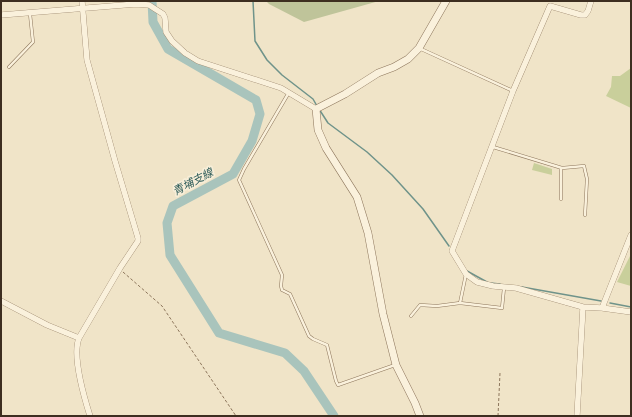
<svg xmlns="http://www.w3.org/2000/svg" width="632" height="417" viewBox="0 0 632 417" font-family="Bitter,'Noto Sans TC',serif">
<rect width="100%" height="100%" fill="#f0e4c8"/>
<path fill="#c9cf9b" d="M631 68V108L606 96 611 87 612 76H620Z
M534 163 552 169V175L532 170Z
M631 254V286L617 282Z"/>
<path fill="#bfc49a" d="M266 1H379L304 22 269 4Z"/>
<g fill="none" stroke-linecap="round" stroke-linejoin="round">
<path stroke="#6f938a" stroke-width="1.5" d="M253 1 255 41 267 60 282 75 313 99 317 106
M319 109 328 123 367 152 392 175 423 209 449 246
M467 271 487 282
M490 283 500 284
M522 287 601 301
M610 303 631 307"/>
<path stroke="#a9c4bc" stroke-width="9" d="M152 1 153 22 168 49 256 100 260 114 252 141 233 174 173 206 167 223 170 255 219 333 285 353 304 371 334 416"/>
<defs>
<path id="service" d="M421 49 513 91
M9 67 33 42 30 14
M288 94 244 169 239 180 282 275 281 286 282 290 290 294 309 336 313 339 327 345 336 381 338 385 395 365
M493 147 562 168 584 166 587 179 585 215
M561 199V168
M460 303 466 274
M411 316 420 305 437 306 460 303 502 308 504 288"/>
<path id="minor" d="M82 1 87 60 115 161 138 238V241L120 268 79 338C72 356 84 397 90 416
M591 1 588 11 585 15H581L550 6 513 91 452 251 466 274 477 282 493 286 516 288 583 307 602 308 631 312
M1 15 136 4 149 5 163 14 165 18 166 32 172 41 185 53 198 61 281 88 316 109
M1 301 47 325 79 338
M602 308 631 235
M577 416 583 307"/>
<path id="tertiary" d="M420 416 415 403 396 365 383 314 368 233 357 197 326 148 318 130 316 109 345 94 378 73 394 67 408 59 419 48 446 1"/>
</defs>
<use href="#service" stroke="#8d765c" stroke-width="3.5"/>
<use href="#minor" stroke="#8d765c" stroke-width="6"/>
<use href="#tertiary" stroke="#8d765c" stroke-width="8"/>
<path stroke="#8d765c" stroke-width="1" stroke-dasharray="3 2" stroke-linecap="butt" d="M123 272 162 306 236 416
M498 416 500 373"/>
<use href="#service" stroke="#faf1dc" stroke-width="2.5"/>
<use href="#minor" stroke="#faf1dc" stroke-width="5.5"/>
<use href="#tertiary" stroke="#faf1dc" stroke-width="7"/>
</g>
<g text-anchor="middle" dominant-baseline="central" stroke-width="3.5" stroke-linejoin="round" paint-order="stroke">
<g font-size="11" font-style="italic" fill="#2f5d5a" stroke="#f7eed8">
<text transform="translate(193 182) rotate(-28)">青埔支線</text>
</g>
</g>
<rect width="632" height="417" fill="none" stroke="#3d2e20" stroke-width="4"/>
</svg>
